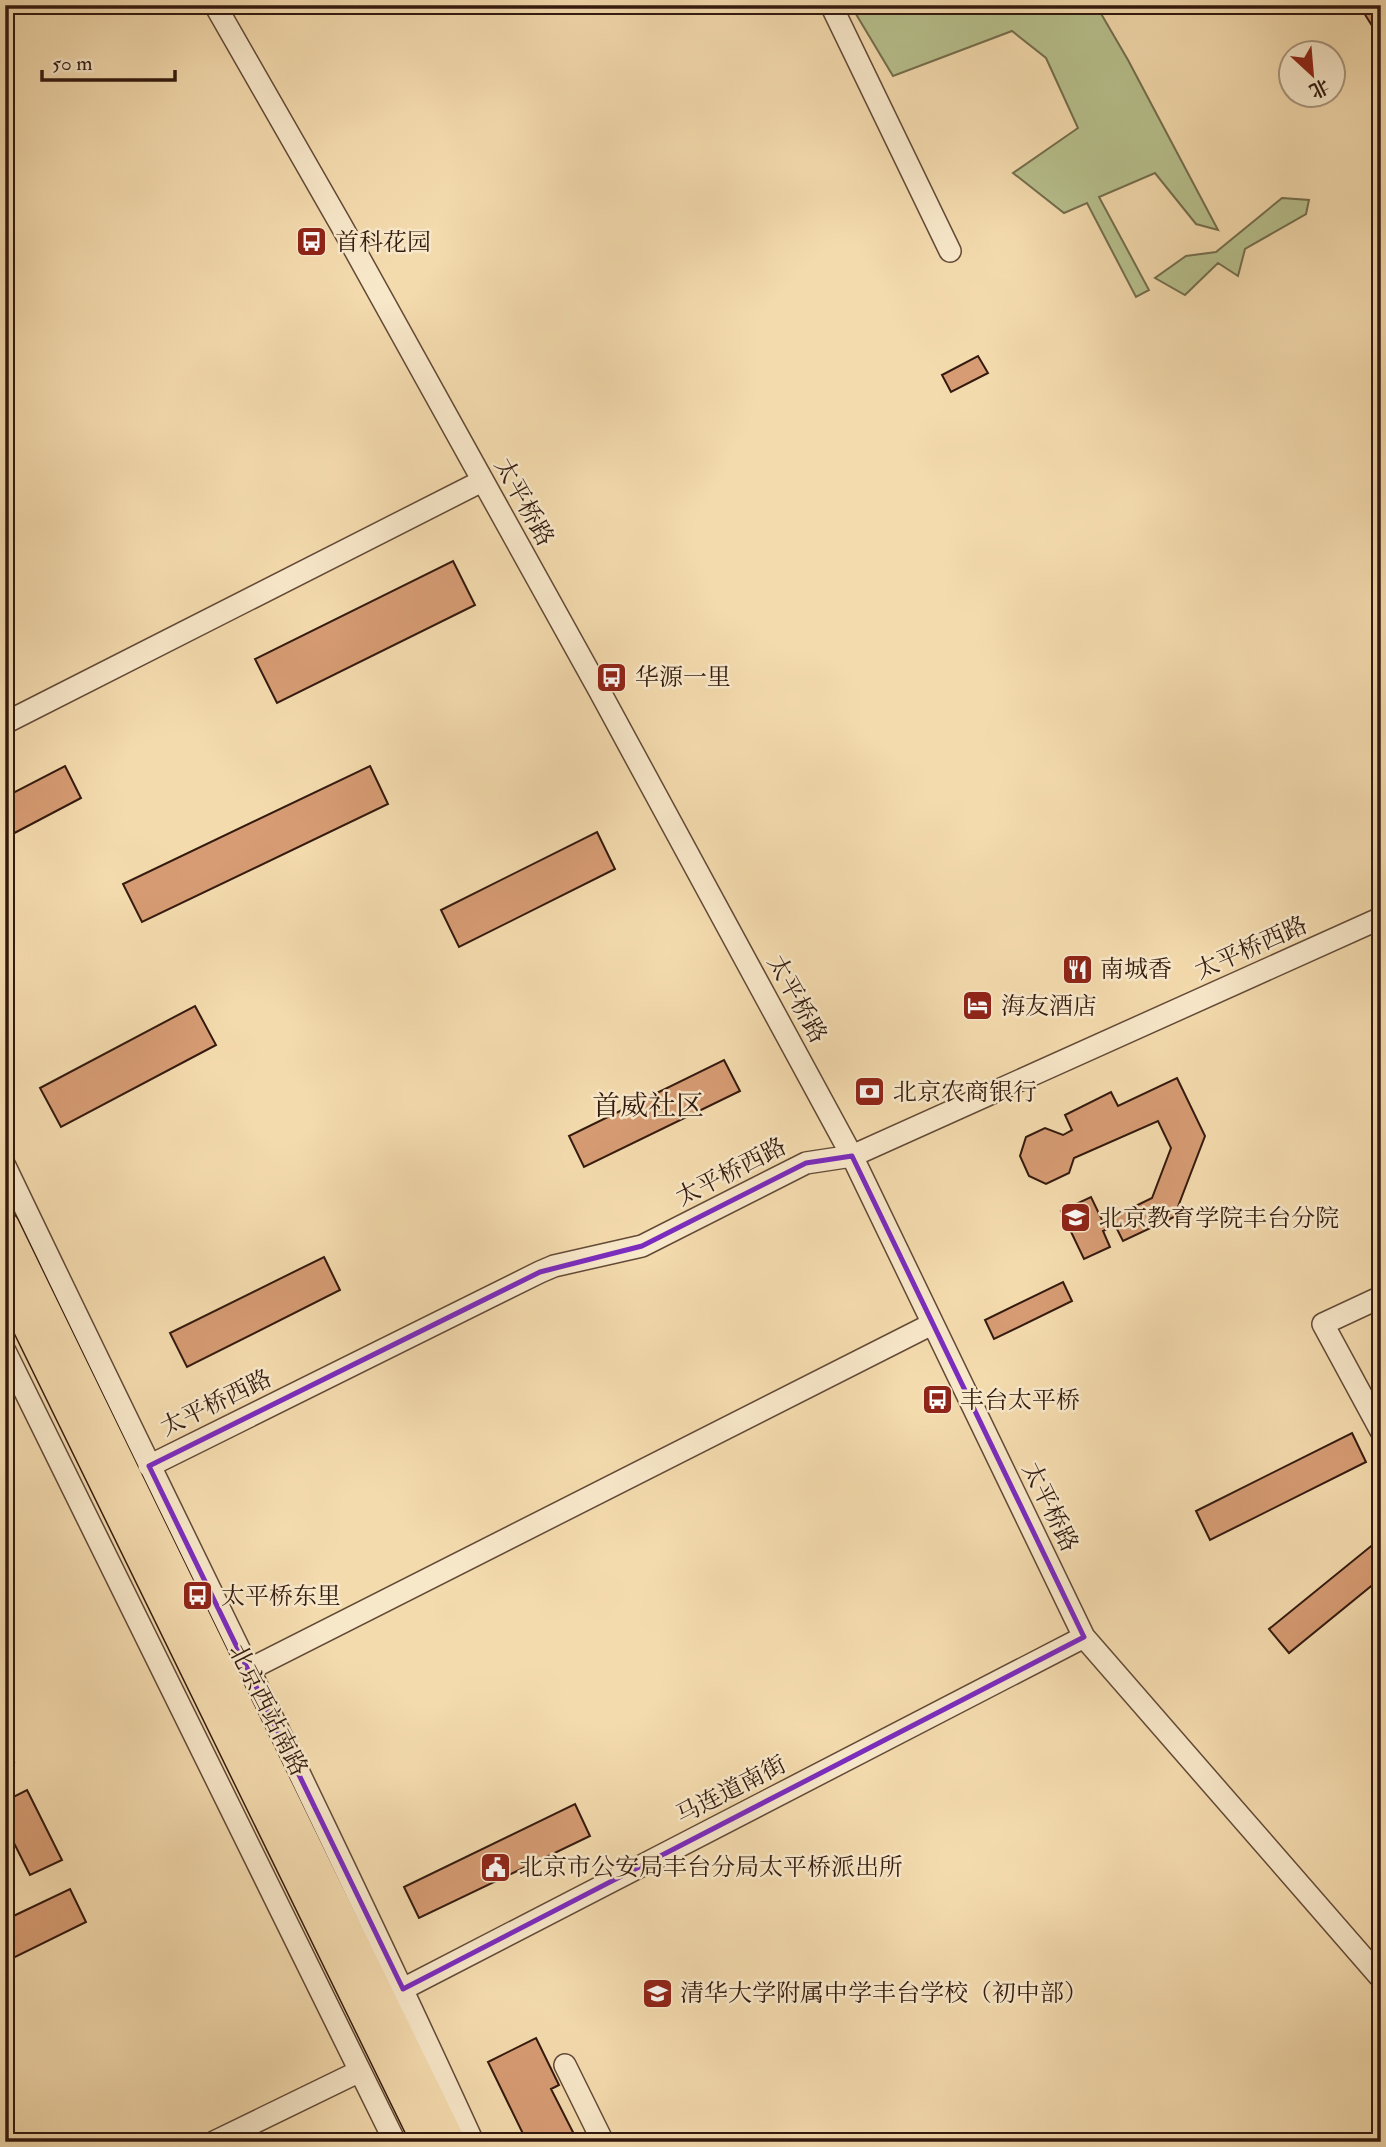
<svg xmlns="http://www.w3.org/2000/svg" width="1386" height="2147" viewBox="0 0 1386 2147" font-family="'IM FELL Double Pica','Noto Serif SC',serif">
<rect width="100%" height="100%" fill="#f4dbae"/>
<filter id="stains"><feTurbulence type="fractalNoise" baseFrequency=".00286" numOctaves="4"/><feColorMatrix values="0 0 0 0 .2 0 0 0 0 .09 0 0 0 0 .02 0 0 0 .5 -.17"/></filter>
<radialGradient id="worn" r=".72"><stop offset=".6" stop-color="#630" stop-opacity="0"/><stop offset="1" stop-color="#630" stop-opacity=".3"/></radialGradient>
<path fill="#b7c18e" stroke="#756e4e" stroke-width="2" d="M860 5H1096L1128 60 1218 230 1196 224 1155 173 1099 197 1149 290 1136 297 1087 203 1064 213 1013 173 1078 128 1046 58 1012 31 893 76 853 9Z
M1282 198 1309 200 1306 214 1245 249 1238 276 1218 263 1185 295 1155 278 1186 256 1216 252Z"/>
<path fill="#d79c74" stroke="#331a0f" stroke-width="2" d="M1359 5H1381V40Z
M978 356 988 373 951 392 942 375Z
M453 561 475 605 277 703 255 659Z
M65 766 81 798 5 838V797Z
M370 766 388 804 142 922 123 884Z
M597 832 615 869 459 947 441 910Z
M195 1006 216 1045 61 1127 40 1088Z
M724 1060 740 1091 584 1167 569 1136Z
M1177 1078 1205 1136 1174 1217 1123 1241 1115 1225 1103 1231 1110 1247 1084 1259 1061 1211 1091 1197 1103 1222 1152 1198 1171 1148 1158 1121 1074 1158 1069 1173 1046 1184 1029 1176 1020 1156 1026 1137 1045 1128 1063 1135 1072 1130 1065 1115 1111 1092 1118 1106Z
M324 1257 340 1290 187 1367 170 1333Z
M1063 1282 1072 1301 994 1339 985 1320Z
M1352 1433 1366 1462 1210 1540 1196 1511Z
M1381 1538V1578L1289 1653 1269 1629Z
M5 1745 14 1762 5 1765Z
M27 1790 62 1860 30 1875 13 1841 5 1845V1801Z
M575 1804 590 1836 419 1918 404 1887Z
M70 1889 86 1922 5 1962V1920Z
M536 2038 559 2085 551 2089 578 2142H527L488 2062Z"/>
<g fill="none" stroke-linecap="round" stroke-linejoin="round">
<defs>
<path id="minor" d="M215 5 341 225 599 690 852 1156 1084 1637 1381 1978
M831 5 950 251
M5 723 482 481
M5 1166C161 1492 323 1814 473 2142
M1381 1297 1323 1324 1381 1431
M5 1351 395 2142
M149 1466 540 1272 554 1266 642 1246 806 1163 852 1156 1381 918
M248 1670 932 1324
M403 1989 1084 1637
M565 2065 603 2142
M214 2142 360 2071"/>
<path id="major" d="M5 1226 451 2142
M5 1281 426 2142"/>
</defs>
<use href="#minor" stroke="#634a37" stroke-width="24"/>
<use href="#major" stroke="#331a0f" stroke-width="31"/>
<use href="#minor" stroke="#f8e8ca" stroke-width="21"/>
<use href="#major" stroke="#f4dbae" stroke-width="28"/>
</g>
<path fill="none" stroke="#7b2cbf" stroke-width="5" stroke-linejoin="round" d="M852 1156 1084 1637 403 1989 149 1466 540 1272 642 1246 806 1163Z"/>
<defs>
<symbol id="bus-square" viewBox="-11 -11 22 22"><rect x="-9" y="-9" width="18" height="18" rx="4" fill="#8f2418" stroke="#f8e8ca"/><path d="M-5-6H5V4H4V6H2V4H-2V6H-4V4H-5ZM-3.5-4V0h7V-4ZM-3.5 1.2v1.5H-2V1.2ZM2 1.2v1.5H3.5V1.2Z" fill="#fff"/></symbol>
<symbol id="restaurant-square" viewBox="-11 -11 22 22"><rect x="-9" y="-9" width="18" height="18" rx="4" fill="#8f2418" stroke="#f8e8ca"/><path d="M-5-6h1v4h1v-4h1v4h1v-4h1v5L-1.5 .5V6h-2V.5L-5-1ZM5-6V6H3V1.5H1.5Q1.5-4 5-6Z" fill="#fff"/></symbol>
<symbol id="hotel-square" viewBox="-11 -11 22 22"><rect x="-9" y="-9" width="18" height="18" rx="4" fill="#8f2418" stroke="#f8e8ca"/><path d="M-6-4.5h1.5V1H6V5H4.5V3h-9V5H-6ZM-4 0a1.8 1.8 0 1 1 3.6 0ZM.5 0V-2.5h3Q6-2.5 6 0Z" fill="#fff"/></symbol>
<symbol id="bank-square" viewBox="-11 -11 22 22"><rect x="-9" y="-9" width="18" height="18" rx="4" fill="#8f2418" stroke="#f8e8ca"/><path d="M-6-4H6V4H-6ZM0-2.3a2.3 2.3 0 1 0 0 4.6a2.3 2.3 0 1 0 0-4.6Z" fill="#fff"/></symbol>
<symbol id="university-square" viewBox="-11 -11 22 22"><rect x="-9" y="-9" width="18" height="18" rx="4" fill="#8f2418" stroke="#f8e8ca"/><path d="M0-5L7-2L0 1L-7-2ZM-4 1L0 2.5L4 1V4Q0 6-4 4Z" fill="#fff"/></symbol>
<symbol id="civic-square" viewBox="-11 -11 22 22"><rect x="-9" y="-9" width="18" height="18" rx="4" fill="#8f2418" stroke="#f8e8ca"/><path d="M-.6-6.5H3V-4.5H.6V-3L4-1V1h2V6H-6V1h2V-1L-.6-3ZM-1.2 2.5V6h2.4V2.5Z" fill="#fff"/></symbol>
<symbol id="school-square" viewBox="-11 -11 22 22"><rect x="-9" y="-9" width="18" height="18" rx="4" fill="#8f2418" stroke="#f8e8ca"/><path d="M0-5L7-2L0 1L-7-2ZM-4 1L0 2.5L4 1V4Q0 6-4 4Z" fill="#fff"/></symbol>
</defs>
<g fill-rule="evenodd">
<use href="#bus-square" x="294" y="224" width="35" height="35"/>
<use href="#bus-square" x="594" y="660" width="35" height="35"/>
<use href="#restaurant-square" x="1060" y="952" width="35" height="35"/>
<use href="#hotel-square" x="960" y="988" width="35" height="35"/>
<use href="#bank-square" x="852" y="1074" width="35" height="35"/>
<use href="#university-square" x="1058" y="1200" width="35" height="35"/>
<use href="#bus-square" x="920" y="1382" width="35" height="35"/>
<use href="#bus-square" x="180" y="1578" width="35" height="35"/>
<use href="#civic-square" x="478" y="1850" width="35" height="35"/>
<use href="#school-square" x="640" y="1976" width="35" height="35"/>
</g>
<g text-anchor="middle" dominant-baseline="central" stroke-width="5" stroke-linejoin="round" paint-order="stroke">
<g font-size="24" fill="#331a0f" stroke="#f8e8ca" text-anchor="start">
<text x="335" y="242">首科花园</text>
<text x="635" y="677">华源一里</text>
<text x="1100" y="969">南城香</text>
<text x="1001" y="1006">海友酒店</text>
<text x="893" y="1092">北京农商银行</text>
<text x="1099" y="1218">北京教育学院丰台分院</text>
<text x="960" y="1400">丰台太平桥</text>
<text x="221" y="1596">太平桥东里</text>
<text x="519" y="1867">北京市公安局丰台分局太平桥派出所</text>
<text x="680" y="1993">清华大学附属中学丰台学校（初中部）</text>
</g>
<g font-size="24" fill="#331a0f" stroke="#f8e8ca">
<text transform="translate(524 502) rotate(61)">太平桥路</text>
<text transform="translate(1251 948) rotate(-24)">太平桥西路</text>
<text transform="translate(797 999) rotate(61)">太平桥路</text>
<text transform="translate(731 1172) rotate(-27)">太平桥西路</text>
<text transform="translate(216 1403) rotate(-26)">太平桥西路</text>
<text transform="translate(1050 1507) rotate(64)">太平桥路</text>
<text transform="translate(268 1710) rotate(63)">北京西站南路</text>
<text transform="translate(731 1790) rotate(-27)">马连道南街</text>
</g>
<g font-size="28" fill="#331a0f" stroke="#f8e8ca">
<text x="648" y="1106">首威社区</text>
</g>
</g>
<rect width="1386" height="2147" fill="none" stroke="#f4dbae" stroke-width="28"/>
<rect x="7" y="7" width="1372" height="2133" fill="none" stroke="#331a0f" stroke-width="3.5"/>
<rect x="14" y="14" width="1358" height="2119" fill="none" stroke="#331a0f" stroke-width="2"/>
<g transform="translate(1312 74) rotate(154)"><circle r="33" fill="#f8e8ca" stroke="#a9967f" stroke-width="2"/>
<path d="M0-5L12 26L0 18L-12 26Z" fill="#8f2418"/>
<text y="-10" font-size="19" font-weight="bold" text-anchor="middle" fill="#331a0f">北</text>
</g>
<path d="M42 70v10h133v-10" fill="none" stroke="#331a0f" stroke-width="3.5"/>
<text x="52" y="70" font-size="21" fill="#331a0f" stroke="#f8e8ca" stroke-width="5" paint-order="stroke">50 m</text>
<rect width="100%" height="100%" filter="url(#stains)"/>
<rect width="100%" height="100%" fill="url(#worn)"/>
</svg>
